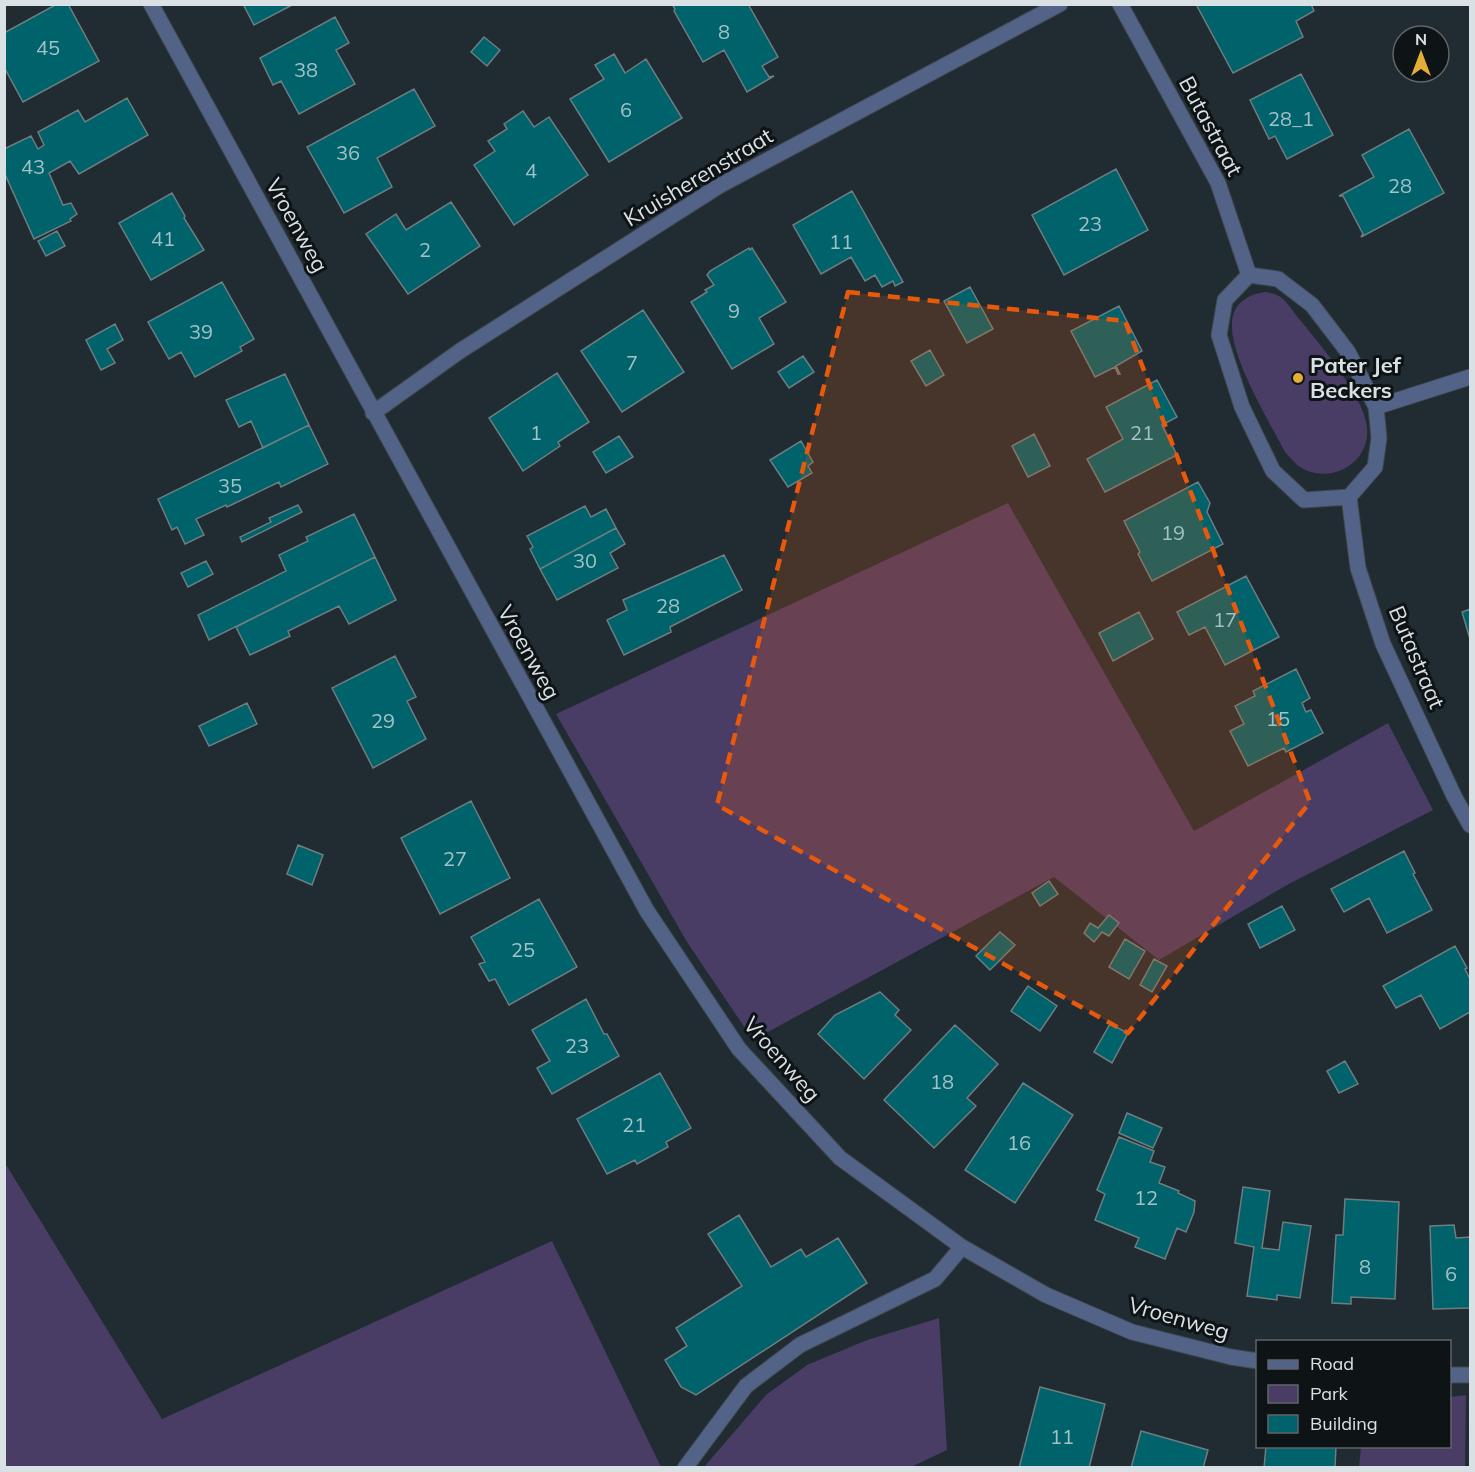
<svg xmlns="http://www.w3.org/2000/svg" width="1475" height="1472" viewBox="0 0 1475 1472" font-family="Mulish,sans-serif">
<rect width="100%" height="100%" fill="#202b32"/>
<path fill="#493c65" d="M1265 292C1271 293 1277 294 1282 298 1289 304 1294 313 1300 320 1319 343 1365 398 1367 427 1371 465 1327 487 1297 465 1293 461 1289 456 1285 452 1269 421 1230 357 1232 324 1232 304 1248 294 1265 292Z
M1008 503 1194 831 1388 723 1433 810 1287 885 1159 960 1054 877 753 1040 687 942 556 714Z
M5 1163 162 1419 552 1241 661 1467H5Z
M939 1318 947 1450 911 1467H704L766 1395 807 1365 867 1340Z
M1466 1395 1465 1467H1359L1361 1447 1450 1446V1397Z"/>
<path fill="#00626b" stroke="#6d7e80" stroke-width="1.5" d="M57 4H68L99 61 23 102 4 67V33Z
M243 4H294L254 25Z
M672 4H748L778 57 762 66 769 77 774 76 747 92 724 50 703 62 674 11 675 9Z
M1200 4H1311L1314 11 1296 21 1303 37 1233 73 1197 6Z
M335 17 349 43 336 50 355 84 299 114 281 81 273 85 260 58Z
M484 37 500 50 487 66 471 52Z
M614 54 625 73 646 59 682 118 609 162 570 99 604 79 595 65Z
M1301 74 1333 135 1287 159 1275 136 1269 139 1250 100Z
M414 89 435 126 377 158 392 187 344 213 307 147Z
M127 98 148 135 79 174 70 161 49 173 63 205 71 203 77 214 70 219 71 221 34 239 4 172V149L31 136 38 149 44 145 38 132 78 110 85 122Z
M523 111 534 127 549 117 588 175 514 225 474 165 495 151 488 141 507 129 504 124Z
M1409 129 1444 193 1361 237 1363 234 1343 196H1339L1374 177 1362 155Z
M1116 169 1148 230 1064 275 1032 215Z
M852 191 903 282 895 286 893 281 882 287 875 275 865 281 851 257 821 274 793 225Z
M172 193 185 216 184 218 204 250 151 280 119 223Z
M451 202 480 246 408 294 366 234 396 214 406 230Z
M57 231 65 246 46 256 38 241Z
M749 248 750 250 752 248 786 302 759 318 774 344 732 369 691 302 707 292 705 290 714 285 707 275 710 271Z
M222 282 254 339 240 347 242 351 195 377 181 352 169 359 148 322Z
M970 287 993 329 967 343 944 301Z
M1119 306 1142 351 1116 366 1120 374H1118L1115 367 1095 377 1071 331Z
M643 310 684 372 622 412 581 351Z
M115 324 123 340 107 349 115 363 101 370 86 340Z
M930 350 944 375 926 386 911 361Z
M803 356 814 372 789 388 778 372Z
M557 373 589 422 558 442 560 446 523 471 489 418Z
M285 374 309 425 263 448 251 421 239 427 226 400Z
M1157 380 1177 417 1162 425 1177 455 1105 492 1087 459 1123 439 1106 407Z
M309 425 328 464 281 487 279 482 227 507 226 505 196 519 204 535 185 544 177 527 172 530 158 499Z
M1034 434 1050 466 1028 477 1012 446Z
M619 436 633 457 606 473 593 452Z
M801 441 813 462 808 466 812 473 788 487 770 460Z
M1198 482 1210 503 1207 512 1223 544 1152 581 1138 554 1140 552 1124 521Z
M298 505 302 512 242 542 240 537 271 522 269 518Z
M585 506 591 517 606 509 616 528 540 569 530 549 533 547 527 536Z
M354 514 375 557 209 640 198 615 286 571 279 555 308 541 306 537Z
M616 528 625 544 610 553 618 568 557 600 540 569Z
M724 555 742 590 670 627 671 632 624 655 607 620 627 610 623 600Z
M375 557 396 600 349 624 339 606 288 631 290 636 250 655 236 627Z
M206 561 213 574 188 587 181 573Z
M1246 576 1279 637 1225 665 1205 627 1189 635 1177 612Z
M1470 609V639L1462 612Z
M1139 612 1153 639 1113 661 1099 633Z
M395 656 416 697 407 701 426 739 373 768 332 688Z
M1296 669 1310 698 1302 703 1306 712 1311 710 1323 733 1286 752 1284 748 1248 766 1230 731 1244 724 1235 706 1255 696 1253 691Z
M247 703 257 724 209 746 199 726Z
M471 801 510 878 440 914 401 838Z
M298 845 323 855 312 885 287 874Z
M1404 851 1415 873 1413 874 1432 910 1387 933 1369 898 1344 912 1331 889Z
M1049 881 1058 894 1040 906 1032 893Z
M539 899 577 967 509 1005 495 979 489 981 479 964 485 962 471 937Z
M1282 906 1295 930 1260 948 1248 924Z
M1109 915 1119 923 1109 936 1102 932 1094 942 1084 933 1090 923 1098 928Z
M1000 932 1015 945 990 970 976 956Z
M1125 939 1145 951 1129 979 1109 967Z
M1455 946 1467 968 1465 969 1470 979V1012L1440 1029 1421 995 1396 1008 1383 986Z
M1154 959 1167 966 1152 992 1140 985Z
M1028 986 1057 1006 1040 1031 1011 1011Z
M880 992 899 1010 895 1015 911 1030 864 1079 818 1034 835 1015Z
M586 999 604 1034H607L619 1056 552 1094 537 1068 550 1061 532 1030Z
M1110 1024 1128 1033 1112 1063 1094 1052Z
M955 1025 998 1064 967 1098 976 1106 934 1148 884 1100Z
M1345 1061 1358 1084 1339 1093 1327 1071Z
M660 1073 691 1128 666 1142 668 1147 637 1164 635 1160 607 1174 577 1119Z
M1023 1083 1073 1115 1015 1203 965 1170Z
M1127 1113 1162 1128 1153 1148 1119 1133Z
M1119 1137 1154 1151 1150 1162 1165 1167 1159 1183 1179 1191 1178 1193 1195 1201 1194 1212 1186 1232 1177 1228 1165 1259 1135 1247 1139 1238 1095 1220 1105 1194 1097 1190Z
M1243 1187 1270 1191 1262 1248 1279 1250 1283 1222 1311 1226 1300 1298 1277 1295V1300L1247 1296 1254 1247 1235 1243Z
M1345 1199 1399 1202 1395 1299 1351 1297V1304L1332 1303 1336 1235H1343Z
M739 1215 771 1267 801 1249 806 1257 838 1238 867 1283 696 1395 681 1387 665 1360 687 1346 676 1328 742 1286 708 1234Z
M1454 1225 1456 1238 1470 1237V1308L1433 1309 1430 1226Z
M1040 1387 1105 1404 1089 1468H1019Z
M1141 1431 1208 1450 1203 1468H1131Z
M1266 1446H1336L1335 1468H1264Z"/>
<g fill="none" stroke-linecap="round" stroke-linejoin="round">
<defs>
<path id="minor" d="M151 4 647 911 739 1049 840 1158 962 1247 1046 1295 1132 1332 1231 1357 1258 1361
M1120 4 1218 183 1249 275
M1249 275 1278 279 1312 305 1348 352 1376 407 1379 438 1375 467 1349 497 1304 500 1273 471 1242 407 1219 335 1225 300Z
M1376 407 1470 377
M373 413 460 351 719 186 1060 4
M1349 497 1358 568 1383 644 1454 796 1470 825
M1450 1375H1470
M685 1468 746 1386 800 1345 935 1279 962 1247"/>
</defs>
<use href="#minor" stroke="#3e484f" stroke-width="17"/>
<use href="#minor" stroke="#536287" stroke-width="15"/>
</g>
<path fill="#e8590c" fill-opacity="0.2" stroke="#e8590c" stroke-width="4.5" stroke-dasharray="12 8" stroke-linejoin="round" d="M848 292 1125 321 1310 802 1128 1033 717 805Z"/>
<circle fill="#e4ad35" stroke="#0e1316" stroke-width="2" cx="1298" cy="378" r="6"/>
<g text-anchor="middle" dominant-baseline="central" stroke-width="6" stroke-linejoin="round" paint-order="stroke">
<g font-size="20" fill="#a3c1c6">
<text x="724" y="31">8</text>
<text x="48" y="47">45</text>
<text x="306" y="69">38</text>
<text x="626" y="109">6</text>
<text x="1291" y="118">28_1</text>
<text x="348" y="152">36</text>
<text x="33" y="166">43</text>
<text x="531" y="170">4</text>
<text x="1400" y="185">28</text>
<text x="1090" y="223">23</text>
<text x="163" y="238">41</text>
<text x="841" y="241">11</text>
<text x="425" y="249">2</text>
<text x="734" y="310">9</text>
<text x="201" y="331">39</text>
<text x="632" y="362">7</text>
<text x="536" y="432">1</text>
<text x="1142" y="432">21</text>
<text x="230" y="485">35</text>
<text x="1173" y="532">19</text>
<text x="585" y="560">30</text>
<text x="668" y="605">28</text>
<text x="1225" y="619">17</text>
<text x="1278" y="718">15</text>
<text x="383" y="720">29</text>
<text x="455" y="858">27</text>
<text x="523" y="949">25</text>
<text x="577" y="1045">23</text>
<text x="942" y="1081">18</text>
<text x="634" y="1124">21</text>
<text x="1019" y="1142">16</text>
<text x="1146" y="1197">12</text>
<text x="1365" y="1266">8</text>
<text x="1451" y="1273">6</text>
<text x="1062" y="1436">11</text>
</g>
<g font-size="22" fill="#d9e1e5" stroke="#0e1316">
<text transform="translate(1211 126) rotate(62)">Butastraat</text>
<text transform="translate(698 177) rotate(-31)">Kruisherenstraat</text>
<text transform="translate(297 225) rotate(61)">Vroenweg</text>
<text transform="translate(529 652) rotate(61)">Vroenweg</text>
<text transform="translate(1417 657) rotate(67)">Butastraat</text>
<text transform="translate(782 1059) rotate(49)">Vroenweg</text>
<text transform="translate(1179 1318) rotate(16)">Vroenweg</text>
</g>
<g font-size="22" font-weight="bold" fill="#d9e1e5" stroke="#0e1316" text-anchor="start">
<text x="1310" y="365">Pater Jef<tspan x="1310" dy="25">Beckers</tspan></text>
</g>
</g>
<rect width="1475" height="1472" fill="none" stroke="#d9e1e5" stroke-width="12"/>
<rect x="1256" y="1340" width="195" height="108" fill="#0e1316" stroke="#5f6569" stroke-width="1.5"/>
<rect x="1268" y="1360" width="30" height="9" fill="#536287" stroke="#5f6569" stroke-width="1.5"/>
<text x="1310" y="1370" font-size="18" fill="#d9e1e5">Road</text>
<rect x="1268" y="1385" width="30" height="18" fill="#493c65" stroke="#5f6569" stroke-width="1.5"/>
<text x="1310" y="1400" font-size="18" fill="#d9e1e5">Park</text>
<rect x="1268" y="1415" width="30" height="18" fill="#00626b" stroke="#5f6569" stroke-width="1.5"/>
<text x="1310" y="1430" font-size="18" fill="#d9e1e5">Building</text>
<g transform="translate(1421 54)"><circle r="28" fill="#0e1316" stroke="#5f6569" stroke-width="1.5"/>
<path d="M0-4.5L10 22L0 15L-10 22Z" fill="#e4ad35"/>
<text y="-9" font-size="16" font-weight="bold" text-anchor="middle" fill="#d9e1e5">N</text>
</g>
</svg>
